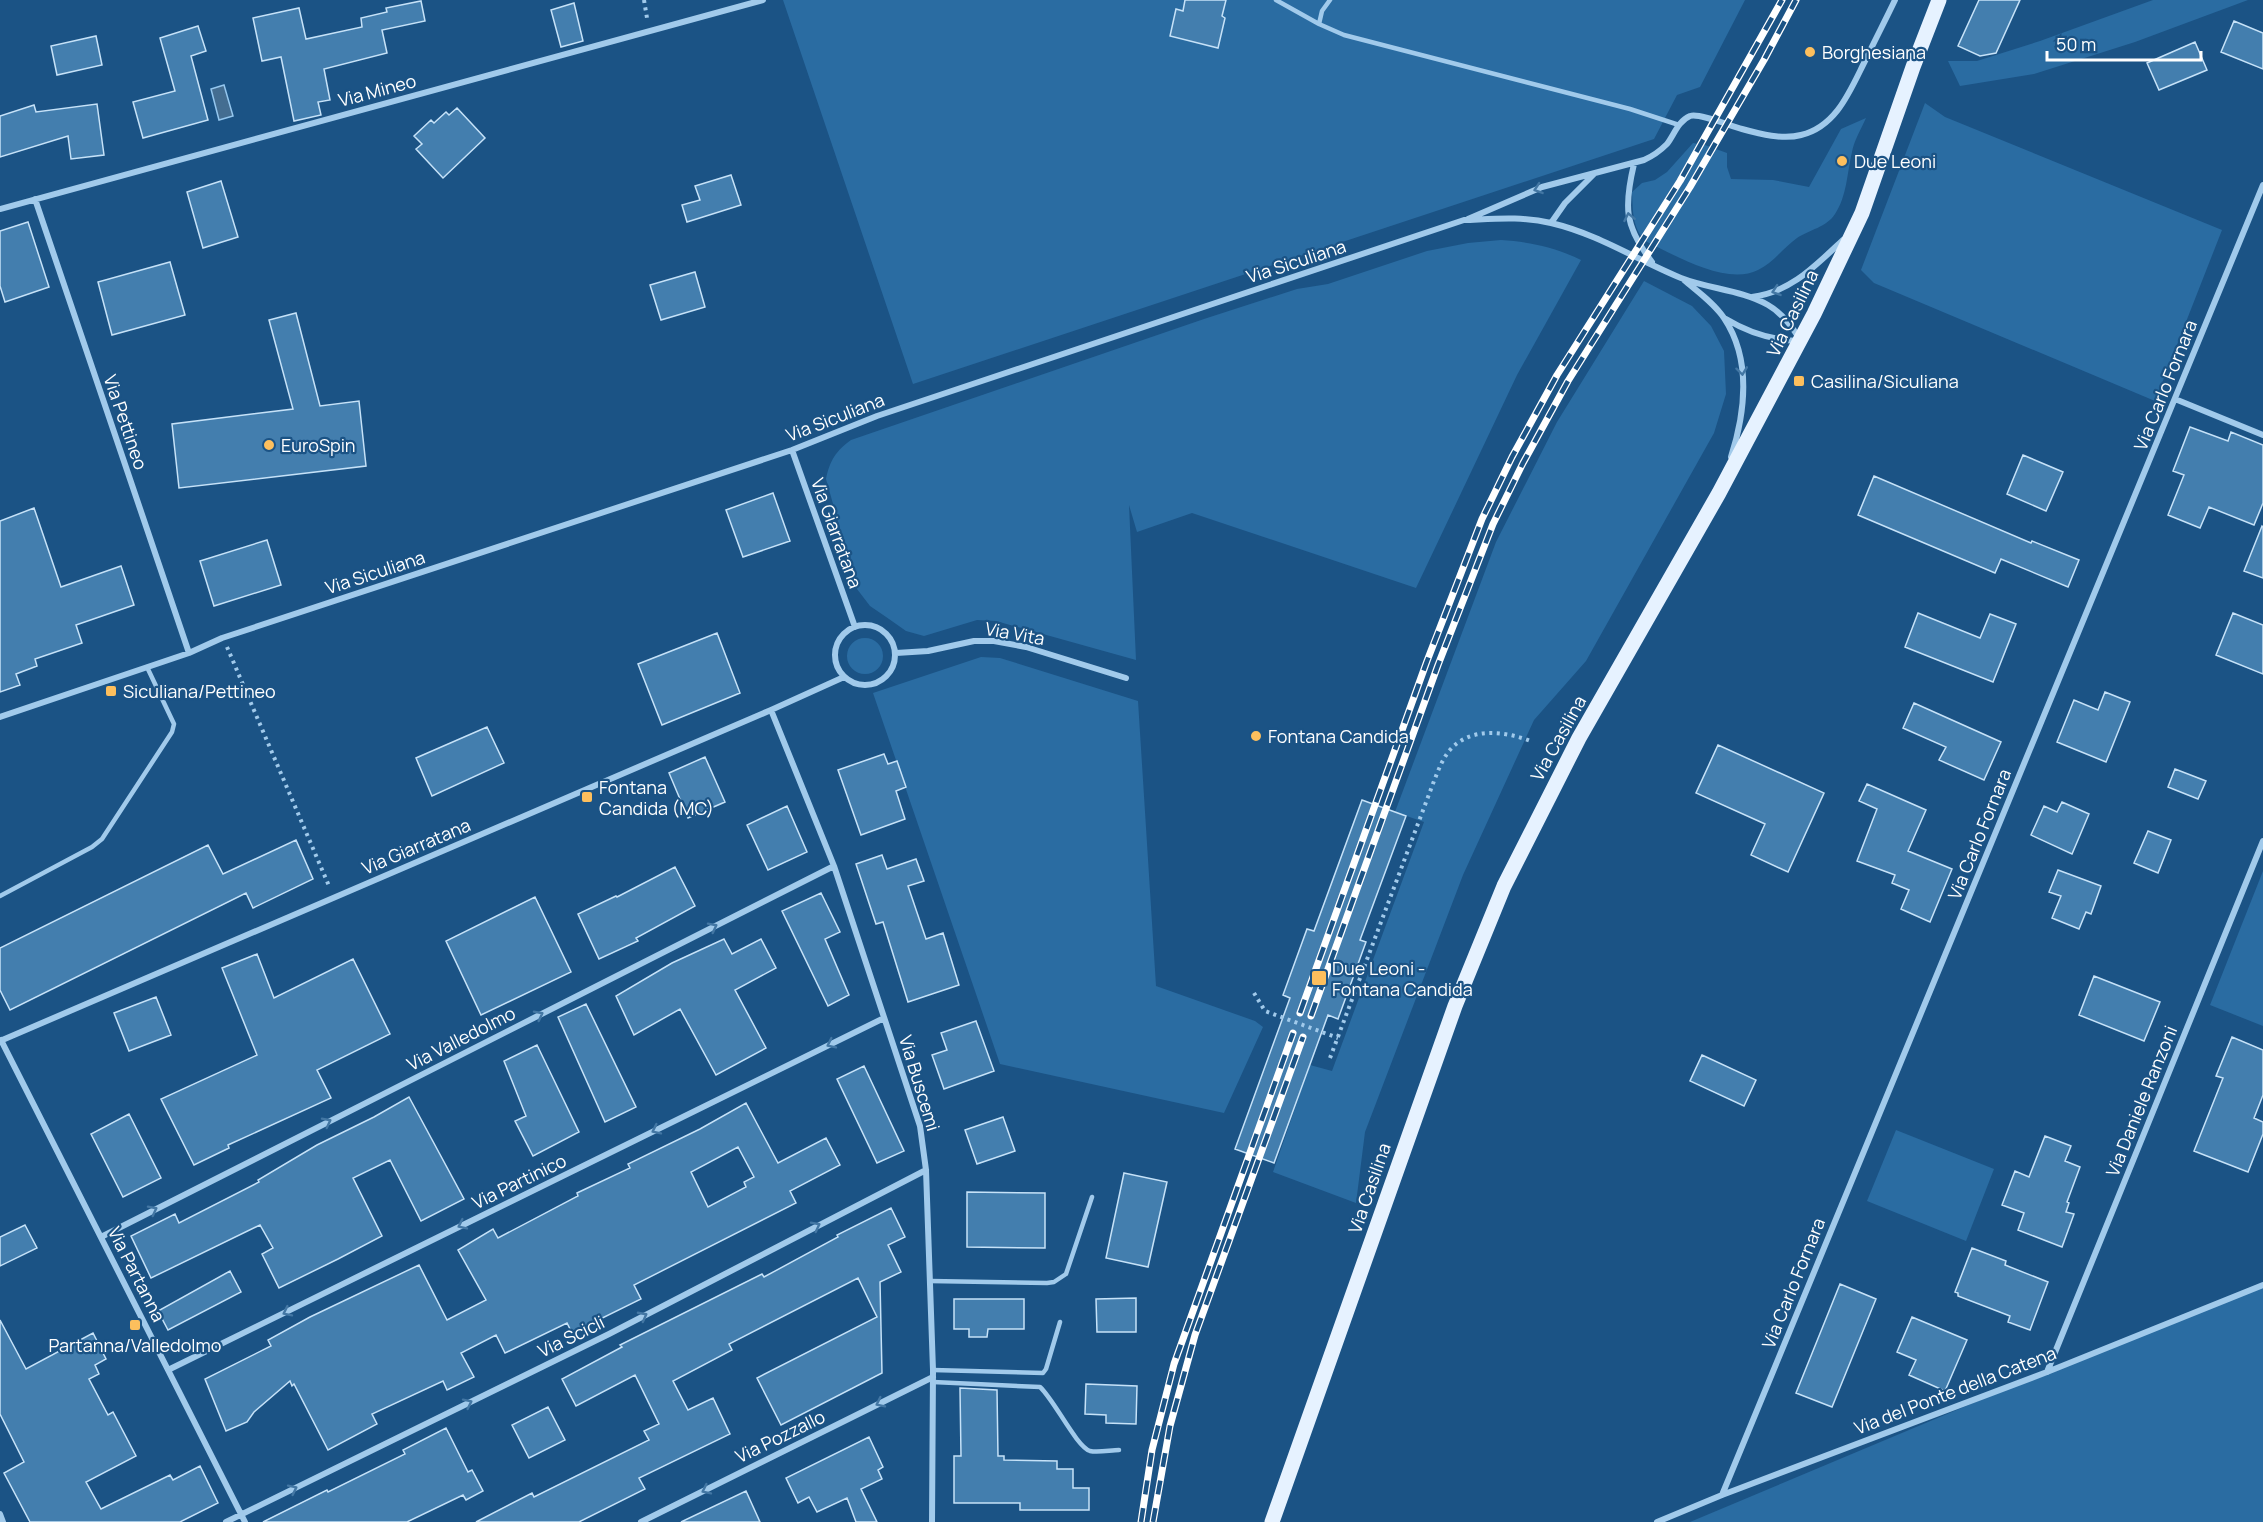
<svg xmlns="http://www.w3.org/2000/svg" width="2263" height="1522" viewBox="0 0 2263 1522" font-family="Manrope,sans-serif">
<rect width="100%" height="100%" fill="#1b5385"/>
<path fill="#2a6ca2" d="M783 0H1745L1700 87 1677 95 1654 139 913 384Z
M2153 0H2248L2135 42 2034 74 1960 86 1948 61H1977L2040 41Z
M1925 103 1945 117 2222 230 2155 401 1874 283 1861 270Z
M1866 118C1861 129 1854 141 1852 152 1847 173 1847 196 1835 214 1827 227 1809 230 1797 238 1783 248 1773 263 1758 270 1726 286 1675 255 1645 241 1632 227 1633 211 1632 192L1642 183 1655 180 1667 172 1693 143 1705 145 1727 153V167L1731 179 1773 180 1809 187 1841 129Z
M1501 240C1530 242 1554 247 1581 260L1517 375 1416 588 1192 513 1137 532 1129 505 1136 660 996 621 977 620 924 636 906 631 889 619 870 606 857 589 826 479C830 460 836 451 851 440L1204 319 1297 289 1328 284 1427 251 1468 243Z
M1644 281 1692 306 1711 326 1724 351 1726 394 1714 433 1586 661 1534 720 1463 875 1365 1132 1356 1203 1273 1172 1310 1065 1332 1071 1424 822 1395 812 1496 542 1557 422Z
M847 656a18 18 0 1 1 36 0a18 18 0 1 1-36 0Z
M981 657 1000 658 1138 701 1156 986 1255 1021 1263 1027 1224 1113 1000 1064 873 693Z
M2263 871V1026L2210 1005Z
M1896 1130 1994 1169 1966 1241 1867 1201Z
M2263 1285V1522H1690L2047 1372Z"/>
<path fill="#446d91" stroke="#94c6ee" stroke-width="1.5" d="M224 85 233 116 219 120 211 89Z"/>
<path fill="#437eae" stroke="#c6e2f8" stroke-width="1.5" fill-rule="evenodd" d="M1185 0H1226L1222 16 1225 18 1218 48 1170 36 1176 9 1183 11Z
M1979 0H2020L1996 53 1980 56 1958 46Z
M421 1 425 21 382 30 387 53 324 69 330 100 318 102 321 115 294 121 281 57 262 61 253 18 299 8 306 39 362 27 361 18 387 12 386 8Z
M574 3 583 41 561 47 551 10Z
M2234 21 2263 33V69L2221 52Z
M198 26 206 51 191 56 208 120 143 138 133 102 175 91 160 38Z
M96 36 102 65 57 75 51 46Z
M2195 42 2207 70 2159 90 2147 63Z
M97 104 104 155 71 159 68 136 0 157V116L34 105 36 112Z
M457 108 485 138 443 178 416 149 422 144 414 136 431 120 434 123 446 112 449 115Z
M731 175 741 205 687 222 682 205 700 200 695 186Z
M221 181 238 237 203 248 187 192Z
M28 222 49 287 5 302 0 286V231Z
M170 262 185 315 112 335 98 282Z
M695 272 705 307 661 320 650 285Z
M296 313 320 406 359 401 366 466 179 488 172 424 293 409 269 320Z
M2190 427 2228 441 2231 432 2263 445V503L2254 525 2209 507 2200 528 2168 515 2184 475 2173 471Z
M2023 455 2063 472 2046 511 2007 494Z
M1874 476 2031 543 2032 541 2079 560 2068 587 2001 559 1995 573 1858 515Z
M773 493 790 541 743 557 726 510Z
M34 508 61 587 121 566 134 605 76 625 82 643 35 659 37 666 16 674 20 685 0 692V521Z
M2262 526 2263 527V578L2244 571Z
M267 540 281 585 214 606 200 561Z
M1918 613 1980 638 1990 614 2016 624 1993 682 1905 647Z
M2233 613 2263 625V674L2216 655Z
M717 633 740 693 662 725 638 664Z
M2105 692 2130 702 2106 762 2057 742 2074 700 2098 710Z
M1914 703 2001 742 1984 780 1939 760 1946 747 1903 728Z
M487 727 504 763 432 796 416 758Z
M1718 745 1824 793 1788 872 1751 855 1765 824 1696 793Z
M884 754 888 764 897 761 906 787 896 791 905 819 861 835 838 770Z
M705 757 725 802 688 818 669 773Z
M2175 769 2206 781 2198 799 2168 787Z
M1867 784 1926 810 1908 851 1952 869 1930 922 1901 909 1909 890 1892 883 1895 875 1857 861 1877 809 1859 801Z
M1362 800 1406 816 1360 940 1366 942 1338 1019 1328 1015 1274 1163 1235 1149 1290 998 1283 995 1307 929 1314 931Z
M2062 802 2089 814 2072 854 2031 835 2044 806 2057 812Z
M787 806 807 852 768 870 747 825Z
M2148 831 2171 840 2158 873 2134 863Z
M296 840 313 879 253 908 246 893 10 1010 0 990V948L208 845 223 874Z
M882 855 887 869 916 859 924 881 908 886 926 939 943 933 959 985 908 1002 883 922 876 924 856 864Z
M675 867 695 906 636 938 638 941 599 959 578 914 616 896 617 897Z
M2058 870 2101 886 2091 914 2086 912 2079 929 2052 918 2061 896 2049 892Z
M821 893 840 932 825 939 849 995 828 1006 782 911Z
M535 897 571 972 481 1015 446 941Z
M724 939 732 954 761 939 776 968 735 990 766 1048 716 1075 680 1009 634 1035 616 996 672 963Z
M257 954 274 998 353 959 390 1034 317 1070 331 1098 228 1145 229 1148 194 1165 161 1099 257 1055 222 968Z
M2094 976 2160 1002 2144 1041 2079 1015Z
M156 997 171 1035 129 1051 114 1013Z
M586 1004 636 1107 605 1122 558 1017Z
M976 1021 994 1071 944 1089 932 1055 947 1050 941 1033Z
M2232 1037 2263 1050V1095L2254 1118 2263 1122V1134L2248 1172 2194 1151 2223 1078 2216 1076Z
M537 1045 579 1132 533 1156 515 1121 526 1116 504 1061Z
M1702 1055 1756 1080 1744 1106 1690 1081Z
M864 1066 904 1151 877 1163 837 1079Z
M409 1097 464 1199 421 1221 390 1160 353 1178 382 1236 338 1259 279 1288 262 1254 273 1248 260 1225 151 1278 131 1236 175 1214 179 1223 259 1182 258 1180 317 1145 374 1117Z
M746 1103 778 1163 826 1138 840 1165 790 1191 796 1203 634 1285 641 1299 572 1333 567 1323 505 1353 496 1335 461 1353 474 1377 447 1390 443 1381 372 1414 377 1424 328 1450 294 1384 292 1386 290 1381 254 1412 247 1422 226 1431 205 1379 271 1346 268 1340 310 1317 419 1265 447 1320 486 1300 458 1250 493 1229 498 1238 578 1196 577 1193 630 1168 628 1164 700 1129ZM738 1147 754 1177 744 1182 746 1187 708 1207 691 1172Z
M129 1114 161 1178 123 1197 91 1134Z
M1003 1117 1015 1151 977 1164 965 1130Z
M2045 1136 2071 1146 2065 1161 2080 1167 2067 1202 2069 1203 2066 1212 2074 1214 2062 1247 2018 1230 2024 1213 2002 1205 2015 1171 2029 1177Z
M1124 1173 1167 1182 1148 1267 1106 1258Z
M967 1192 1045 1193V1248L967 1247Z
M891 1208 905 1237 888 1245 901 1272 880 1282 882 1373 781 1425 757 1378 877 1317 858 1278 729 1344 732 1350 673 1381 688 1410 713 1398 730 1434 639 1478 645 1489 579 1522H476L532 1493 534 1497 649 1440 644 1431 659 1424 635 1375 576 1406 562 1379 622 1347 620 1345 762 1274 764 1277 838 1237 837 1235Z
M25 1225 37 1248 0 1266V1237Z
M1972 1248 2006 1261 2005 1265 2048 1282 2030 1330 2008 1322 2010 1316 1958 1296V1293L1955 1292Z
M230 1271 241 1292 168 1330 158 1311Z
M1840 1284 1876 1299 1832 1407 1796 1393Z
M1136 1298V1332H1097L1096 1299Z
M954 1299H1024V1329H988L987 1337H969V1329H954Z
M1912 1317 1967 1340 1945 1391 1909 1375 1916 1360 1897 1352Z
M0 1320 26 1369 93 1333 106 1359 95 1365 99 1374 89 1379 108 1415 113 1412 136 1456 86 1482 101 1509 170 1475 173 1480 200 1466 218 1503 180 1522H30L4 1473 24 1462 0 1414Z
M1086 1384 1137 1386 1136 1424 1106 1423V1415L1085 1414Z
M960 1388 997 1390 998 1456H1004V1460L1057 1461V1469H1073V1488H1089V1510H1020V1503H954V1456H961Z
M548 1407 565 1440 529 1458 512 1425Z
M446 1428 468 1472 472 1470 483 1491 466 1500 463 1495 407 1522H263L327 1490 328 1492 405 1454 403 1450Z
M869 1437 883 1467 878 1470 882 1479 861 1489 877 1522H856L847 1498 817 1512 809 1497 798 1503 786 1478Z
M746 1491 760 1522H681Z"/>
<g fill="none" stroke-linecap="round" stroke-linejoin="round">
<path stroke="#a1caeb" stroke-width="4" stroke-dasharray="3 4.5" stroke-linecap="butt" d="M644 0 647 18
M227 647 329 886
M1254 993 1265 1011 1338 1038
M1330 1058 1434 781C1438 771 1442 760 1449 751 1470 726 1506 731 1533 742"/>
<path stroke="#a1caeb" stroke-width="4.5" d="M1276 0 1319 24
M1330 0 1322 11 1319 24 1344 35 1630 109 1679 125
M0 896 92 847 102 839 172 732 174 724 147 667
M930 1281 1047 1283 1054 1282 1066 1274 1092 1197
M933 1370 1043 1373 1046 1369 1060 1322
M933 1382 1040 1387C1055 1401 1076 1446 1090 1451 1098 1453 1111 1450 1119 1450"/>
<path stroke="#a1caeb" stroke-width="6" d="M1634 164C1624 206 1624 226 1652 262
M35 199 189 653
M0 209 763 0
M1468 219 1542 187 1644 160C1653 156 1660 151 1667 144 1674 135 1678 121 1690 116 1700 113 1730 126 1742 129 1760 134 1783 140 1801 135 1838 126 1851 88 1867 57 1876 38 1886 19 1895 0
M1551 223 1565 203 1594 174
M1684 280C1698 292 1714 303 1724 318 1752 360 1745 413 1731 457
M1752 297C1791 292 1815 266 1843 240
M1726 319C1749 333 1771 340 1798 341
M2175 399 2263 435
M792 450 855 627
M835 655a30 30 0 1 1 60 0a30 30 0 1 1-60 0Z
M896 653 928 651 974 641H994L1026 647 1126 678
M771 710 834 866 920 1126 926 1170 933 1370 932 1522
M0 717 189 653 222 638 792 450 877 416 1464 220C1493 219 1522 216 1551 223 1598 234 1637 260 1681 278 1709 289 1742 290 1768 305 1782 313 1791 325 1799 338
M1 1040 245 1522
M0 1041 771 710 844 677
M101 1237 834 866
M168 1370 884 1018
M2047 1372 2263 841
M1722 1495 2263 185
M0 1514 3 1522
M226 1522 609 1334 926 1170
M641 1522 933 1377
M1657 1522 1722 1495 2047 1372 2263 1285"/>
<path stroke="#e6f2ff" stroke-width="15" d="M1272 1522 1455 1006 1504 886 1579 738 1719 493 1814 314 1862 213 1913 67 1939 0"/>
<defs>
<path id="rail" d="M1300 1013 1427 661 1482 519 1512 457 1557 375 1680 181 1782 0
M1311 1016 1438 665 1493 524 1523 463 1568 381 1690 187 1764 60 1796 0
M1141 1522 1152 1450 1174 1364 1293 1033
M1153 1522 1170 1426 1195 1335 1303 1037"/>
</defs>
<use href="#rail" stroke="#fff" stroke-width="7"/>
<use href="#rail" stroke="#1b5385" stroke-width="4.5" stroke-dasharray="14" stroke-linecap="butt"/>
</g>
<defs><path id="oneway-chevron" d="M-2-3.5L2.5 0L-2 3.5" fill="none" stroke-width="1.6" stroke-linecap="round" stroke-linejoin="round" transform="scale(1.5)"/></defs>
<g stroke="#4377a4">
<use href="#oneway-chevron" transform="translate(1538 189) rotate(161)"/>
<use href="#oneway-chevron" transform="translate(1629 217) rotate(-101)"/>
<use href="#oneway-chevron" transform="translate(1776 291) rotate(161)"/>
<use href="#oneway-chevron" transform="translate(1742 371) rotate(83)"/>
<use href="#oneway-chevron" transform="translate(713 927) rotate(-27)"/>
<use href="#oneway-chevron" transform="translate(539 1015) rotate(-27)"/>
<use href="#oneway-chevron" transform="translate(831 1044) rotate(154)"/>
<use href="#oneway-chevron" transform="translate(327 1122) rotate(-27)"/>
<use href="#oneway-chevron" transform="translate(656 1130) rotate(154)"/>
<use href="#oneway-chevron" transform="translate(153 1210) rotate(-27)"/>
<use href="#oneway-chevron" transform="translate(462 1225) rotate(154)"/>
<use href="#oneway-chevron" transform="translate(816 1226) rotate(-27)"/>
<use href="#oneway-chevron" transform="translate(287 1312) rotate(154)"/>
<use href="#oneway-chevron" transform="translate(643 1316) rotate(-28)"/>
<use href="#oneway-chevron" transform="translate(468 1403) rotate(-26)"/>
<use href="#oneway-chevron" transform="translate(880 1403) rotate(154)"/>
<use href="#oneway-chevron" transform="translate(293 1489) rotate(-26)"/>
<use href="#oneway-chevron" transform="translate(706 1490) rotate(154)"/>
</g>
<g fill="#fdbf5d" stroke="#1b5385" stroke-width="2">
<circle cx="1810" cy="52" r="6"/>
<circle cx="1842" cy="161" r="6"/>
<rect x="1793" y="375" width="12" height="12" rx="3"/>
<circle cx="269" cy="445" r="6"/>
<rect x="105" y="685" width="12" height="12" rx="3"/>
<circle cx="1256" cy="736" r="6"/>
<rect x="581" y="791" width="12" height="12" rx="3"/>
<rect x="1311" y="970" width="16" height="16" rx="3"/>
<rect x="129" y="1319" width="12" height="12" rx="3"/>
</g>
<g text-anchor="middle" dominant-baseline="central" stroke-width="4.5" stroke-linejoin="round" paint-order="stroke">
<g font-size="18" fill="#fff" stroke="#1b5385" text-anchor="start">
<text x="1822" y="52">Borghesiana</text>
<text x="1854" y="161">Due Leoni</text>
<text x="1811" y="381">Casilina/Siculiana</text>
<text x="281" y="445">EuroSpin</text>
<text x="123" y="691">Siculiana/Pettineo</text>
<text x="1268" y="736">Fontana Candida</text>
<text x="599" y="787">Fontana<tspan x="599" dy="21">Candida (MC)</tspan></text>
<text x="1332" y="968">Due Leoni -<tspan x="1332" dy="21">Fontana Candida</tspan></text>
<text x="135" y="1345" text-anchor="middle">Partanna/Valledolmo</text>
</g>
<g font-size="18" fill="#fff" stroke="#1b5385">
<text transform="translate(377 90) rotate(-15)">Via Mineo</text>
<text transform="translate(1296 261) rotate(-18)">Via Siculiana</text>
<text transform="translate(1792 313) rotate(-64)">Via Casilina</text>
<text transform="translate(2165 385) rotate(-68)">Via Carlo Fornara</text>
<text transform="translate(835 417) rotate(-21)">Via Siculiana</text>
<text transform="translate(126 422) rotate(71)">Via Pettineo</text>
<text transform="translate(837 533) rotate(70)">Via Giarratana</text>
<text transform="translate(375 572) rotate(-18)">Via Siculiana</text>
<text transform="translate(1015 633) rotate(10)">Via Vita</text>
<text transform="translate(1558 738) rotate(-61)">Via Casilina</text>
<text transform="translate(1979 834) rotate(-68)">Via Carlo Fornara</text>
<text transform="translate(416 846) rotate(-23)">Via Giarratana</text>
<text transform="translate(461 1038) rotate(-27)">Via Valledolmo</text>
<text transform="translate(920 1083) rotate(73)">Via Buscemi</text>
<text transform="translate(2141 1101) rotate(-68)">Via Daniele Ranzoni</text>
<text transform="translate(519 1181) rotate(-26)">Via Partinico</text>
<text transform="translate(1369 1188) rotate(-71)">Via Casilina</text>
<text transform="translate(137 1274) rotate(63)">Via Partanna</text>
<text transform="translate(1793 1283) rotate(-68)">Via Carlo Fornara</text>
<text transform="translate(571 1336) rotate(-26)">Via Scicli</text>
<text transform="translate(1955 1390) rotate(-21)">Via del Ponte della Catena</text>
<text transform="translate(780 1436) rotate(-26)">Via Pozzallo</text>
</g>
</g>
<path d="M2047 51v9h154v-9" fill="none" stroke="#ffffff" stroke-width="3"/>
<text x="2056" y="51" font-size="18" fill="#ffffff" stroke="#1b5385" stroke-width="4.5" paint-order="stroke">50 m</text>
</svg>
